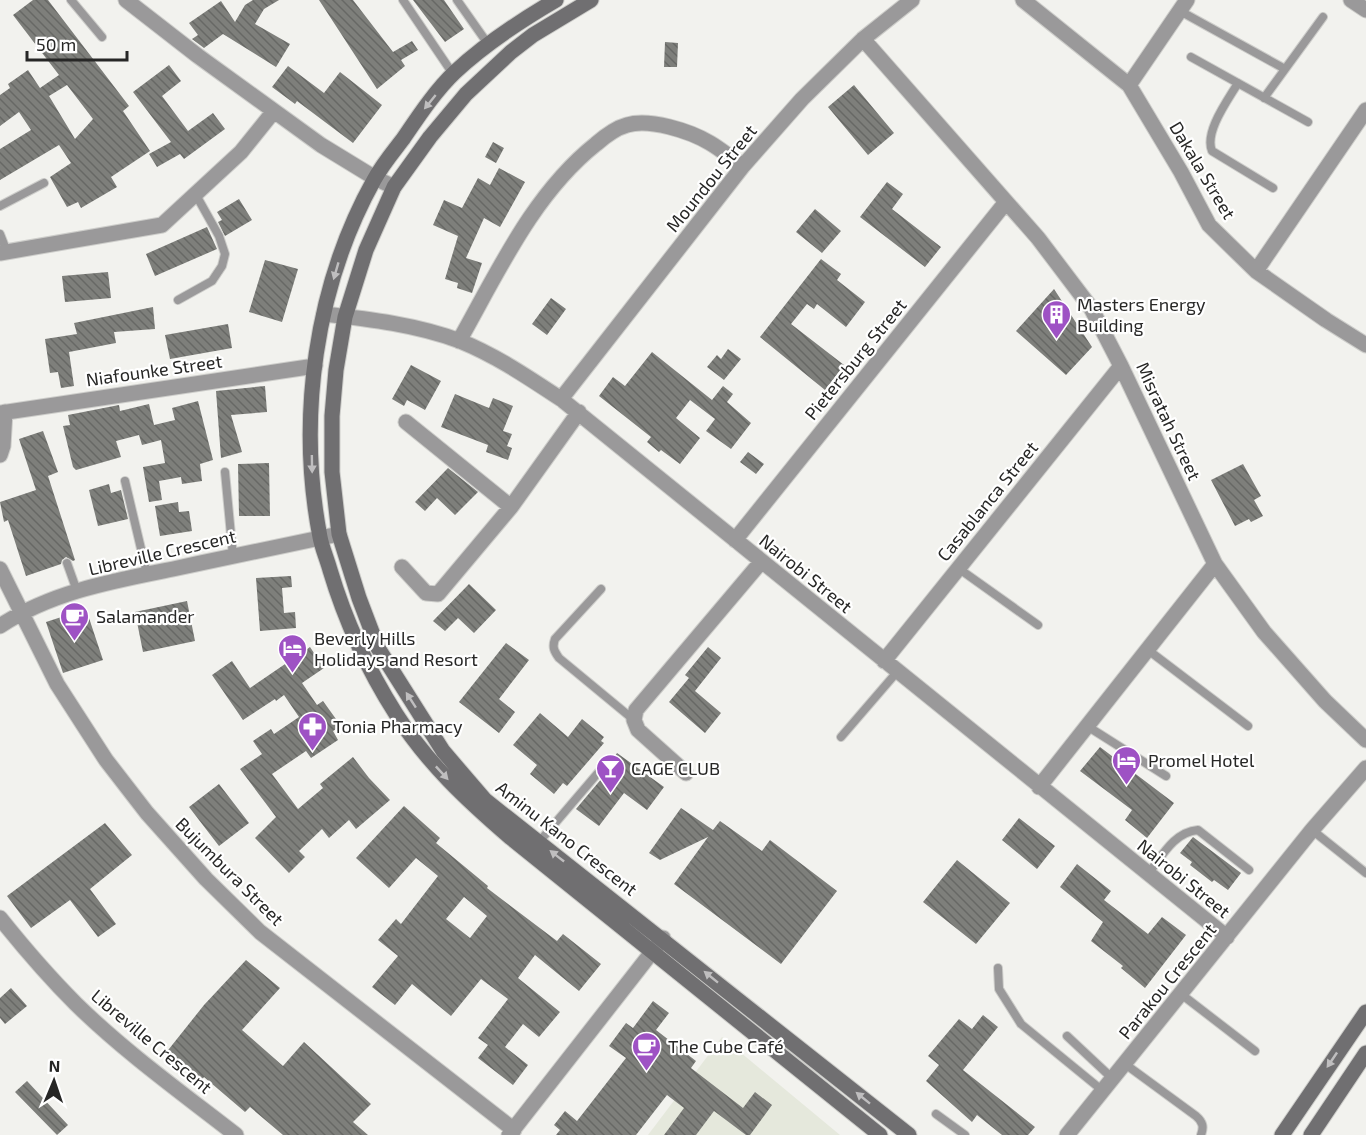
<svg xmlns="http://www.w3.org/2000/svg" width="1366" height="1135" viewBox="0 0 1366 1135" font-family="'Exo 2',sans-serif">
<defs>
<pattern id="building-back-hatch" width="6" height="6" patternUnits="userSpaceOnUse" patternTransform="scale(1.5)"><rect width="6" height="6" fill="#7e7f7b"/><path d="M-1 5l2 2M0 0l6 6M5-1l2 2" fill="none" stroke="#676865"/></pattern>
</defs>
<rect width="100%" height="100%" fill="#f2f2ee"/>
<path fill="#e5e8dc" d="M722 1037 840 1135H648Z"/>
<path fill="url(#building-back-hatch)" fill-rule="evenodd" d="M33 0H48L129 106 123 111 150 151 111 177 117 187 81 208 78 202 67 207 50 177 71 163 59 145 0 180V149L31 130 19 112 0 126V95L10 88 8 84 28 70 40 88 59 75 13 15ZM67 85 93 119 75 139 49 96Z
M253 0H279L264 9 255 24 290 44 276 67 223 34 204 48 192 39 198 35 189 23 221 1 235 22 245 5Z
M319 0H353L393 52 412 41 418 50 401 60 405 66 377 89Z
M413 0H444L464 29 445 42Z
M665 42 678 43 677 67H664Z
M169 65 181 81 162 96 188 131 213 113 225 129 184 159 180 154 157 167 149 154 171 142 133 92Z
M288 66 324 93 340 72 382 105 353 143 297 101 295 104 272 87Z
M854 85 894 133 868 155 828 107Z
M493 142 504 148 496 163 485 157Z
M499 168 525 182 500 227 484 218 466 258 482 263 472 293 457 288 458 283 445 279 458 236 433 225 444 200 462 208 478 178 490 185Z
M887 182 903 194 892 209 941 247 925 267 860 217Z
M239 199 252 220 225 236 218 222 222 220 217 212Z
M815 209 841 231 822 253 796 232Z
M207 227 217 249 155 276 146 254Z
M821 259 841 274 837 280 865 302 846 327 817 304 814 309 807 304 791 324 844 365 825 390 760 337Z
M265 260 298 269 282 322 249 312Z
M108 272 111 298 65 302 62 276Z
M1054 289 1092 347 1066 375 1016 331Z
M551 298 566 309 547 335 532 324Z
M153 307 155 329 114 332 116 343 69 352 74 386 61 388 58 372 50 373 45 339 77 334 74 323Z
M228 324 232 348 170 359 165 335Z
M728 349 741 359 724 380 707 367 717 355 721 359Z
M652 352 712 400 723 386 733 394 727 402 751 423 731 449 706 431 715 419 690 400 676 418 700 438 680 464 661 450 659 452 647 442 651 437 599 396 613 377 625 386Z
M411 365 441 381 425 410 407 400 404 406 392 399Z
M265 386 267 412 231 415 242 452 221 458 216 391Z
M455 394 489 408 493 398 513 406 503 431 512 434 507 446 512 448 508 460 486 452 488 445 441 427Z
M198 401 213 460 200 464 202 481 182 484 181 477 159 481 162 500 149 502 143 467 165 463 161 440 142 445 139 435 116 441 121 457 76 470 73 467 63 426 70 425 68 415 119 405 120 411 149 404 154 425 175 420 172 408Z
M43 431 58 472 48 476 75 560 73 561 66 557 62 560 61 564 26 576 8 520 4 522 0 502 36 490 19 439Z
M748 452 764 464 756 474 740 462Z
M269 463 270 516H239L238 464Z
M1243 464 1261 496 1254 500 1263 516 1251 522 1249 519 1235 526 1211 480Z
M448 468 478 492 455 515 437 498 425 511 415 502Z
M109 484 111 493 121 490 128 519 98 526 89 490Z
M178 502 179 512 189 511 192 531 160 536 155 506Z
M291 576 292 587 282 588 284 613 295 612 296 628 260 631 256 578Z
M469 584 496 610 474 633 458 618 445 631 433 621Z
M187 601 195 641 143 652 135 612Z
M86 609 103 660 63 673 46 622Z
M506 643 529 660 499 699 515 712 499 733 459 702Z
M310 647 324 668 302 683 317 705 323 701 341 726 333 731 338 740 311 758 306 751 272 774 298 809 323 788 320 784 353 757 369 778 390 800 356 829 349 820 329 838 322 829 299 851 305 857 289 873 255 838 276 817 240 769 262 754 253 741 271 729 274 734 299 717 284 695 276 701 275 699 243 720 212 675 232 661 250 688Z
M708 647 721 658 695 691 721 713 705 733 669 702 689 678 685 675Z
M540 713 568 737 582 719 604 737 601 741 604 743 567 786 563 783 554 794 530 774 537 765 513 745Z
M1100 747 1174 803 1147 838 1125 820 1132 810 1080 771Z
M617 753 664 787 647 810 624 793 599 826 576 809 608 771 609 765Z
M219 784 249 823 219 846 189 807Z
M404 806 440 838 436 843 488 886 487 888 557 941 563 934 601 964 579 991 535 955 518 978 560 1012 539 1037 523 1024 505 1047 528 1065 513 1085 478 1058 488 1045 478 1038 508 999 481 979 451 1016 412 984 395 1005 372 987 398 956 378 940 396 919 401 924 438 876 416 858 389 888 356 858ZM464 897 487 916 470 938 446 919Z
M681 808 713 830 720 821 762 851 770 840 837 891 781 964 674 884 708 837 660 860 649 853Z
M1019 818 1055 846 1037 869 1002 840Z
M105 823 132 855 90 889 116 924 98 937 70 900 31 928 7 896Z
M1193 837 1241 873 1228 890 1214 880 1212 882 1190 865 1192 862 1180 853Z
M957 860 1010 903 976 944 923 902Z
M1077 864 1111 891 1104 900 1148 934 1162 917 1186 935 1145 988 1121 968 1123 966 1091 941 1103 922 1060 887Z
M246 960 280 988 242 1030 283 1066 304 1042 371 1104 353 1122 368 1135H283L250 1107 245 1112 204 1077 199 1084 187 1074 188 1072 165 1054 204 1005Z
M11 988 27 1006 5 1024 0 1018V998Z
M653 1001 669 1013 656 1030 696 1061 691 1068 743 1108 755 1092 772 1105 750 1135H746L714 1111 696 1135H664L684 1108 667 1095 636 1135H556L560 1130 554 1125 565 1111 577 1121 626 1058 609 1046 626 1023 633 1028Z
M983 1015 998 1027 963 1070 1035 1127 1028 1135H1002L977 1115 972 1122 926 1081 939 1065 928 1056 959 1019 972 1029Z
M27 1081 68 1125 57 1135 15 1092Z"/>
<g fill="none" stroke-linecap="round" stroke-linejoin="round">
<defs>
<path id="lane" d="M71 0 102 37
M403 0 453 74
M457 0 488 44
M1180 11 1285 69
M1191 57 1308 122
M1238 83C1228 100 1204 132 1212 151L1273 188
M1264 98 1323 17
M0 206 44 183
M0 234 7 252
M178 300 212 281 222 266 225 254 219 236 196 195
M225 472 233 556
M125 481 147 574
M67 563 77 591
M958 568 1038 625
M601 589 555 639C552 647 554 651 559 658L634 720
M1148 650 1248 726
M1087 726 1166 776
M841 737 897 672
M1312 830 1366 873
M539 842 603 767
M1148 874C1162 856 1174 832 1198 830L1249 870
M998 968 999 989 1021 1024 1103 1091
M1181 994 1255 1051
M1067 1036 1113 1079
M1125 1064 1196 1116C1203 1122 1204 1127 1201 1135
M936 1114 965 1135"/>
<path id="street" d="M126 0 198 56 321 145 375 178 394 187
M1023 0 1129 85 1181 172 1209 225 1256 271 1326 320 1366 345
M1351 0 1366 10
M863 39 1038 238 1091 308 1121 366 1215 564 1264 632 1325 701 1366 740
M1129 85 1187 0
M0 253 162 225 241 152 274 111
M1256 271 1366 110
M324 314C369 319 418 325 460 341 497 356 529 378 561 399L1227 937
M459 341C498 272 533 194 596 144 604 137 616 128 627 125 649 118 690 131 710 143 722 150 732 159 743 166
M561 399 743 166 802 99 863 39 912 0
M0 413 315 366
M406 422 511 507
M0 455 3 446 5 412
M735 540 1006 202
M402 567 426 593 438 594 511 507 579 412
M0 569 57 684 106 760 147 813 206 879 260 932 514 1130
M0 626C51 592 113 581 173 569 228 557 283 546 339 534
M884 661 1121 366
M686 773 638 730 634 720 636 710 761 562
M1039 787 1215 564
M0 918C24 948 49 977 76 1004 125 1052 182 1093 236 1135
M509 1135 663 938
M1067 1135 1312 830 1366 768"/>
<path id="secondary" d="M556 0C520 21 485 44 455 72 435 91 418 117 403 139 393 152 382 165 374 180 315 286 297 418 320 537 322 548 327 559 330 570 345 620 368 670 396 714 427 763 468 801 511 838L880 1135
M591 0 533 35 511 52 466 94 430 137 394 187 366 250 345 317 336 370 332 416V472L339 534 359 598 378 648 443 751 485 800 909 1135
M1282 1135 1366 1012
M1311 1135 1366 1053"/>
</defs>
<use href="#lane" stroke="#cdcdca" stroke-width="10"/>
<use href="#street" stroke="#cdcdca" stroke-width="17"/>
<use href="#secondary" stroke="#cdcdca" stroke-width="17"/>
<use href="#lane" stroke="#9a999a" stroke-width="8"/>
<use href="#street" stroke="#9a999a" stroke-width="15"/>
<use href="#secondary" stroke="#706f71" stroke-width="15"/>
</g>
<defs><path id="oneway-solid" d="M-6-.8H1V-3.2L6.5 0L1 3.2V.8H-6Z" transform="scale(1.5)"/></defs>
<g fill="#bfbebf">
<use href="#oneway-solid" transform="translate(430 102) rotate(129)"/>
<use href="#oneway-solid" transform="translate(336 271) rotate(106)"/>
<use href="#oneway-solid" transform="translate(312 464) rotate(89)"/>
<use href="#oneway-solid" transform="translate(411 700) rotate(-123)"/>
<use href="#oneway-solid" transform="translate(442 773) rotate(47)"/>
<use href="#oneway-solid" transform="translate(557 856) rotate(-142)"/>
<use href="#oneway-solid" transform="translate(711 977) rotate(-141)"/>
<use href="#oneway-solid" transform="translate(1332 1060) rotate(124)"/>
<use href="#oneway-solid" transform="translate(863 1098) rotate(-141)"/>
</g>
<defs>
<symbol id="building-pin" viewBox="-11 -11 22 30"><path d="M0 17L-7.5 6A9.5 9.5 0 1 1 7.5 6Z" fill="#9e52c4" stroke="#fff"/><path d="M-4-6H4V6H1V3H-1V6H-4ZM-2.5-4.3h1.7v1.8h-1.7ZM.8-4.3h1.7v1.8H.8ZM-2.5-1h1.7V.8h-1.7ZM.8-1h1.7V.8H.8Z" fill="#fff"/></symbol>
<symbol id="cafe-pin" viewBox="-11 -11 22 30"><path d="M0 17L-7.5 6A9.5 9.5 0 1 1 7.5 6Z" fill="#9e52c4" stroke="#fff"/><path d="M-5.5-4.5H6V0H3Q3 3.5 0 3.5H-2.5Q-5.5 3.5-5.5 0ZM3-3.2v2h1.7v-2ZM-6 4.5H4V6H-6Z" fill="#fff"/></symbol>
<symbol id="hotel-pin" viewBox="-11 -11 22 30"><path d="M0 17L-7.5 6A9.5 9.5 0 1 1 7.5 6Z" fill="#9e52c4" stroke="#fff"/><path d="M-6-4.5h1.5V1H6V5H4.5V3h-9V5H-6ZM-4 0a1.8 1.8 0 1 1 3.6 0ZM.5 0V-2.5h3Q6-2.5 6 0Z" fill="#fff"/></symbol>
<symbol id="pharmacy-pin" viewBox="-11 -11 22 30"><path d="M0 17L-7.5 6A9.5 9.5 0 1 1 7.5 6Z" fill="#9e52c4" stroke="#fff"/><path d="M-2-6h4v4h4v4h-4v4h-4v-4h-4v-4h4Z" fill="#fff"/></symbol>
<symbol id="bar-pin" viewBox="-11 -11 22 30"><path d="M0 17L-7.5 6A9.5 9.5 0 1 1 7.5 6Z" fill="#9e52c4" stroke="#fff"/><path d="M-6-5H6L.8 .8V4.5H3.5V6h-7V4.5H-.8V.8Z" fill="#fff"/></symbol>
</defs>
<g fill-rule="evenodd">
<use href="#building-pin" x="1040" y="298" width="33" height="45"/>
<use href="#cafe-pin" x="58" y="600" width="33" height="45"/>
<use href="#hotel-pin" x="276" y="632" width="33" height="45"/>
<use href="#pharmacy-pin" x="296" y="710" width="33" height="45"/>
<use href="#hotel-pin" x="1110" y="744" width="33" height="45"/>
<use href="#bar-pin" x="594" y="752" width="33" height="45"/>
<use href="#cafe-pin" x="630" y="1030" width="33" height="45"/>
</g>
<g text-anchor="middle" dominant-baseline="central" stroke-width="4.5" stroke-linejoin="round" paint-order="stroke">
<g font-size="18" fill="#272726" stroke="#fff">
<text transform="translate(1203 170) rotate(59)">Dakala Street</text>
<text transform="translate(711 178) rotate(-51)">Moundou Street</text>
<text transform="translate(855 359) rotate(-51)">Pietersburg Street</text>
<text transform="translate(154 370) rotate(-8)">Niafounke Street</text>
<text transform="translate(1169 421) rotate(65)">Misratah Street</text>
<text transform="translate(987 501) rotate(-51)">Casablanca Street</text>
<text transform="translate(162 552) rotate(-13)">Libreville Crescent</text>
<text transform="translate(806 573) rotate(39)">Nairobi Street</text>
<text transform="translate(567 838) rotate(38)">Aminu Kano Crescent</text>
<text transform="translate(230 871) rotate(45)">Bujumbura Street</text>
<text transform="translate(1184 878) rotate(39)">Nairobi Street</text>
<text transform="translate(1167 981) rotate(-51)">Parakou Crescent</text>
<text transform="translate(152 1041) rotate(40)">Libreville Crescent</text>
</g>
<g font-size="18" fill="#272726" stroke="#fff" text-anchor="start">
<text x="1077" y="304">Masters Energy<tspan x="1077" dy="21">Building</tspan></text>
<text x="96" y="616">Salamander</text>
<text x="314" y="638">Beverly Hills<tspan x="314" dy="21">Holidays and Resort</tspan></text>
<text x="333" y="726">Tonia Pharmacy</text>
<text x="1148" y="760">Promel Hotel</text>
<text x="631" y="768">CAGE CLUB</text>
<text x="668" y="1046">The Cube Café</text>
</g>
</g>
<g transform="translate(54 1081) rotate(2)" stroke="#ffffff" stroke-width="4.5" paint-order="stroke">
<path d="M0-4.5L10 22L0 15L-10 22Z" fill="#272726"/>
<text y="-9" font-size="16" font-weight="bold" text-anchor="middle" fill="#272726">N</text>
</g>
<path d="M27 51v9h100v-9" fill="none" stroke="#272726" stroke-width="3"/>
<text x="36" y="51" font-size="18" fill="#272726" stroke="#ffffff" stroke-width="4.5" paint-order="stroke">50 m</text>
</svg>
